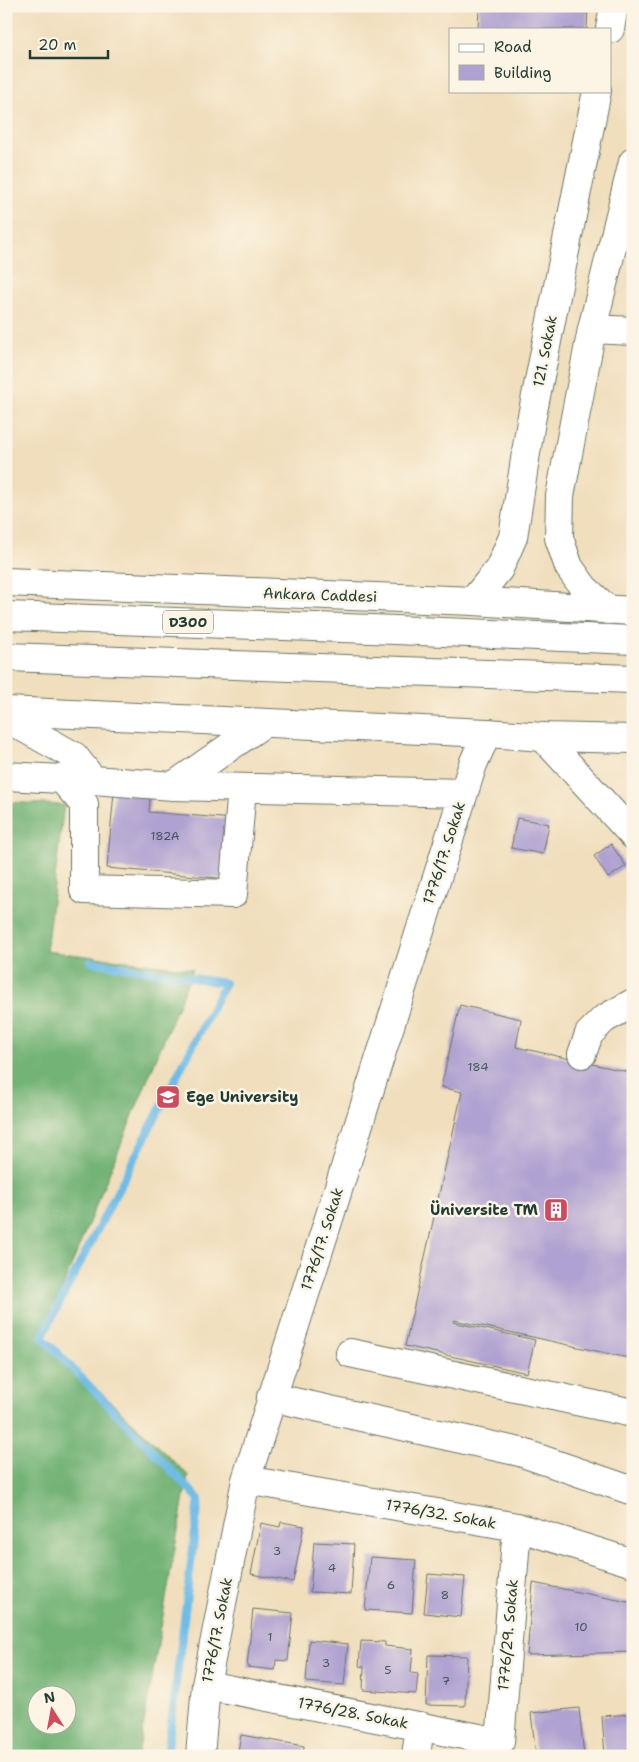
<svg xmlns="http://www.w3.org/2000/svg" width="639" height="1762" viewBox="0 0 639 1762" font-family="'Shantell Sans',sans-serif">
<rect width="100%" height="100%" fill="#fcf5e5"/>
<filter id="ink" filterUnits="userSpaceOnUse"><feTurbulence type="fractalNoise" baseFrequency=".02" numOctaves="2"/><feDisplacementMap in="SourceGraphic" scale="10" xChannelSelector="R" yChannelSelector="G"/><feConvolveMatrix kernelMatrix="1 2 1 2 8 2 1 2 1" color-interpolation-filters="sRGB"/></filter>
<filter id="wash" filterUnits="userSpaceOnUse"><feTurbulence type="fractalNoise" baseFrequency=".0096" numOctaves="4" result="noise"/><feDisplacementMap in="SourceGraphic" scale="20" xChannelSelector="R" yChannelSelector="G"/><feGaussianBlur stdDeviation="1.12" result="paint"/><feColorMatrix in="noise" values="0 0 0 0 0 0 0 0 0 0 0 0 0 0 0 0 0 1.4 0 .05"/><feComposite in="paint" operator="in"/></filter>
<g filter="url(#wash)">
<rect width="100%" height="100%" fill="#f0debc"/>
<path fill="#73b376" stroke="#497855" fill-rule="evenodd" d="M6 802 64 805 46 951 193 969 42 1337 188 1475 138 1756H6ZM38 1694H68V1724H38Z"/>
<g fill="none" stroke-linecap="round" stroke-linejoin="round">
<path stroke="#6ebce8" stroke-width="8" d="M91 962 225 983 42 1337 199 1499 167 1756"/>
</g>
<g id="blocks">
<path fill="#afa1d1" d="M479 6H588L587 29H478Z
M116 771 152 774 149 812 234 819 229 879 107 868Z
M517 818 549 824 543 854 511 848Z
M611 844 626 866 608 878 594 856Z
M460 1005 521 1019 516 1047 633 1073V1359L454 1320 453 1322 535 1340 527 1373 405 1346 462 1092 441 1087Z
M281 1522 304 1526 293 1582 251 1574 261 1523 280 1527Z
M314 1542 354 1544 351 1594 310 1592Z
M370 1557 416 1560 412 1613 365 1610Z
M428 1574 465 1577 461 1617 424 1613Z
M533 1583 633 1603V1652L527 1655Z
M253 1609 293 1613 288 1661 276 1660 275 1670 247 1667Z
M309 1640 348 1644 344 1685 306 1682Z
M361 1641 385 1642V1646L413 1649 411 1673 418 1674 416 1694 363 1690 364 1667 359 1666Z
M428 1655 467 1656 465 1706 426 1705Z
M579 1708 584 1756H536L531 1713Z
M633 1714V1756H605L602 1716Z
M241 1735 304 1746 303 1756H237Z"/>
</g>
</g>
<g filter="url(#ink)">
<use href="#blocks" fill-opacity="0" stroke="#687564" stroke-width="1"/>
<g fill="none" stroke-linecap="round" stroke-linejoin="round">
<defs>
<path id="minor" d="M610 29 614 6
M592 329 633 331
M473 601 499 569 513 537 531 421 597 91
M608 610 584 588 569 567 559 538 560 496 592 329 633 162
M6 718 74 756 93 780 173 786 264 723
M543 737 633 835
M6 776 80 780
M62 779 84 804V890L233 894 242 788
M173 786 464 793
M582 1054 589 1034 604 1019 633 1003
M350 1353 633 1413
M271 1397 520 1452 633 1491
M246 1480 517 1527 633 1563
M206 1685 500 1742 517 1527
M200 1756 206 1685 246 1480 473 764 487 733
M416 1756 420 1726"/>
<path id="major" d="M6 582 473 601 633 611
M6 711 487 733 543 737 633 739"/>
<path id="highway" d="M6 616 371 629 633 640
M6 657 633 679"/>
</defs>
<use href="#minor" stroke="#687564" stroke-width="30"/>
<use href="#major" stroke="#687564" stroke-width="30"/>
<use href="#highway" stroke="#687564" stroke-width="30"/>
<use href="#minor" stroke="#fff" stroke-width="28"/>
<use href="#major" stroke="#fff" stroke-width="28"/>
<use href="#highway" stroke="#fff" stroke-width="28"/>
</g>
</g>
<defs>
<symbol id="university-square" viewBox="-11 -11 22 22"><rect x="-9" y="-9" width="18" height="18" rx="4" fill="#d1495b" stroke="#fcf5e5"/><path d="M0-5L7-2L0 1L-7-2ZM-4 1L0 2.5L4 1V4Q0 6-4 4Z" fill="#fff"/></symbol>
<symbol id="building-square" viewBox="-11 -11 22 22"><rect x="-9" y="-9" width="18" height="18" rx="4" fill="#d1495b" stroke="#fcf5e5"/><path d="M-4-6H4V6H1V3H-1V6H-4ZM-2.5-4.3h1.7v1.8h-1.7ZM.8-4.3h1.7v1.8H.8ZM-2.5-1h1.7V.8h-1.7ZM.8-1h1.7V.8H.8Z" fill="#fff"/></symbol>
</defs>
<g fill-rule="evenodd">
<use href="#university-square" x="154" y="1083" width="28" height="28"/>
<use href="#building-square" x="542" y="1196" width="28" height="28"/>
</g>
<g text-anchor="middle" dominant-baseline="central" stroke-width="5" stroke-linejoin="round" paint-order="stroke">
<g font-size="12" fill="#43565b">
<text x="165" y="836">182A</text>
<text x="478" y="1067">184</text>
<text x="277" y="1551">3</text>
<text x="332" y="1568">4</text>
<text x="391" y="1585">6</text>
<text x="445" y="1595">8</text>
<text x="581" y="1627">10</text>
<text x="270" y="1637">1</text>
<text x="326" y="1663">3</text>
<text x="388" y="1670">5</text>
<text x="446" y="1681">7</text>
</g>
<rect fill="#fcf5e5" stroke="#617469" stroke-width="1" x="163" y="610.5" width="50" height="23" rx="4"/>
<g font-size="14" font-weight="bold" fill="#1f3d34">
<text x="188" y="622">D300</text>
</g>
<g font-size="15" fill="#1f3d34" stroke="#fcf5e5">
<text transform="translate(545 351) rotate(-79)">121. Sokak</text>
<text transform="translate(320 595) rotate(2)">Ankara Caddesi</text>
<text transform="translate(444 853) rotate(-72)">1776/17. Sokak</text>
<text transform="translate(322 1239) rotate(-72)">1776/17. Sokak</text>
<text transform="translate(441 1514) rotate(10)">1776/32. Sokak</text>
<text transform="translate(217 1630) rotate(-79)">1776/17. Sokak</text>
<text transform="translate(508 1635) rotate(-85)">1776/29. Sokak</text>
<text transform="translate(353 1713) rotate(11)">1776/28. Sokak</text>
</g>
<g font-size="15" font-weight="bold" fill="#1f3d34" stroke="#fcf5e5" text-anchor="start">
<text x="186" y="1097">Ege University</text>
<text x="538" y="1210" text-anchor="end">Üniversite TM</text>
</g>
</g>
<rect width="639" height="1762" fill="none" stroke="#fcf5e5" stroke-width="25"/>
<rect x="449" y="28" width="162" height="65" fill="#fcf5e5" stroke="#a4ab9e"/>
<rect x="459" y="44" width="25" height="8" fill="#ffffff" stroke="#a4ab9e"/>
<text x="494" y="52" font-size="15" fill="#1f3d34">Road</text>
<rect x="459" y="65" width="25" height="15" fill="#afa1d1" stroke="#a4ab9e"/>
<text x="494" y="78" font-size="15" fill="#1f3d34">Building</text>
<g transform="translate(52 1710) rotate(349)"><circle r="24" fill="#fcf5e5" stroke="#a4ab9e"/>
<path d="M0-4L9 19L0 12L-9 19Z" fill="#d1495b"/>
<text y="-8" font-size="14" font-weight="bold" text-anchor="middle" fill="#1f3d34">N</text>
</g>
<path d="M30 50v8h78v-8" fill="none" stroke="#1f3d34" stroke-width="2.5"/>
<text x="38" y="50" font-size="15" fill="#1f3d34" stroke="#fcf5e5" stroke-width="4" paint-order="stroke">20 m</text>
</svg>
